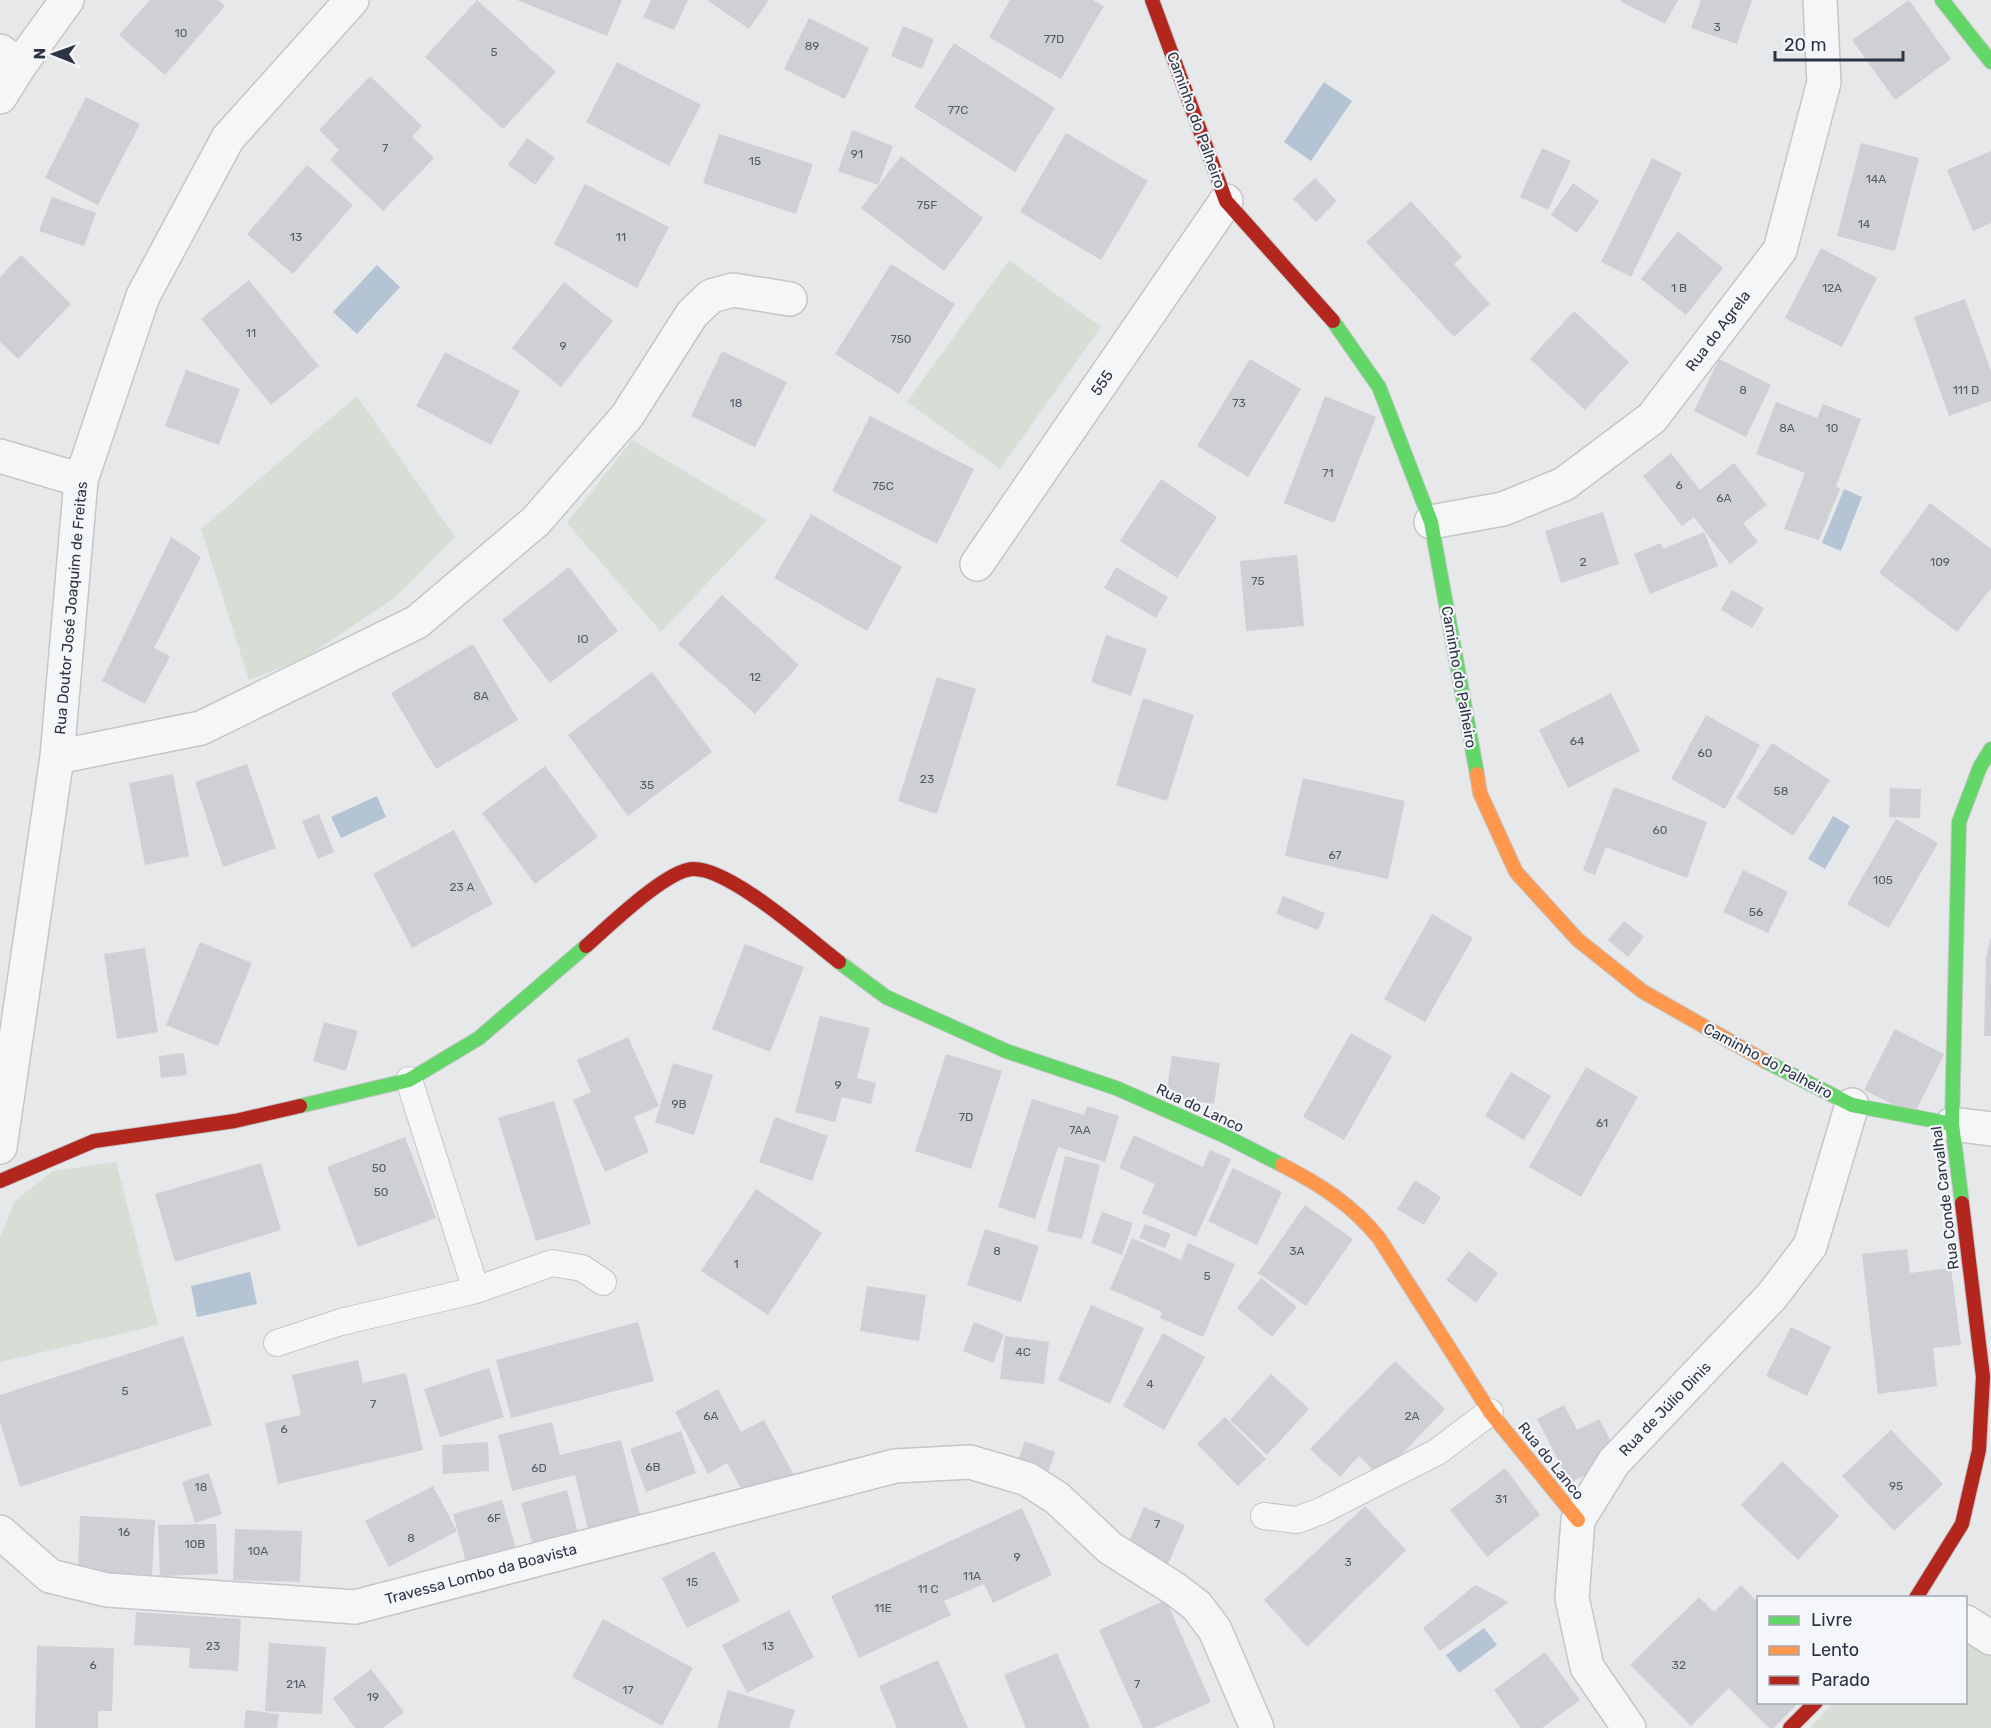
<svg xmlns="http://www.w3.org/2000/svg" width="1991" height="1728" viewBox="0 0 1991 1728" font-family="Rubik,sans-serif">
<rect width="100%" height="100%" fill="#e6e8ea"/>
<path fill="#d6ded6" d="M1009 260 1101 327 1000 469 907 402Z
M357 396 455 537 396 597 303 659 249 680 201 529Z
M632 440 767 520 661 632 567 523Z
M116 1162 158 1325 0 1362V1238L15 1201 53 1171Z
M1966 1636 1991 1652V1728H1810L1833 1703 1966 1702Z"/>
<path fill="#b4c4d5" d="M1324 82 1352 101 1311 161 1284 142Z
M377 265 400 287 357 334 333 312Z
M1844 489 1862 497 1841 551 1822 543Z
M377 796 386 817 341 838 331 817Z
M1833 816 1850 826 1825 869 1808 859Z
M250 1272 257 1304 197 1317 191 1286Z
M1484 1628 1497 1645 1459 1673 1446 1655Z"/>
<path fill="#ced0d3" d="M150 0H218L225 6 165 75 119 35Z
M477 0 556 72 503 129 425 57Z
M517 0H622L607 36Z
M651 0H688L674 30 643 17Z
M707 0H769L749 29Z
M1010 0H1093L1104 6 1061 79 989 37Z
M1622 0H1678L1665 24 1621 2Z
M1701 0H1752L1737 44 1691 28Z
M1909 0 1951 59 1895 100 1852 40Z
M809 18 869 48 845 99 784 69Z
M903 26 934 39 922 69 891 56Z
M954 43 1055 108 1015 172 914 107Z
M617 62 701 105 669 166 586 122Z
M370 76 422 126 412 137 434 158 383 211 330 160 339 150 319 130Z
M86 97 140 124 98 205 45 178Z
M852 130 893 146 878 185 838 171Z
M1066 133 1148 181 1101 260 1020 212Z
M719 134 813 164 796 214 703 183Z
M527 138 555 158 535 185 508 165Z
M1861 143 1919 158 1895 251 1837 236Z
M1542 148 1571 161 1548 210 1520 197Z
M1991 151V223L1973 231 1947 170Z
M901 156 983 218 944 271 861 208Z
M1652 158 1682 173 1631 277 1601 262Z
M307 165 353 205 293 274 247 234Z
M1315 178 1337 201 1316 222 1293 199Z
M1573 183 1599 201 1577 233 1551 215Z
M585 184 669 227 637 288 554 244Z
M52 197 96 213 84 246 39 231Z
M1411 201 1462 257 1454 264 1490 304 1454 337 1366 242Z
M1678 231 1723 268 1686 315 1641 279Z
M1821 248 1877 278 1842 347 1785 318Z
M21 255 71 304 18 359 0 342V277Z
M891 264 955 304 899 394 835 354Z
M249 280 319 366 271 405 201 319Z
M564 282 613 321 561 387 512 348Z
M1965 299 1991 371V401L1949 416 1914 317Z
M1574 311 1629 362 1585 410 1530 359Z
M722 351 787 382 755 447 691 416Z
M445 352 520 391 491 445 416 406Z
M1250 359 1301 389 1248 477 1197 446Z
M1719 359 1771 385 1746 437 1694 411Z
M186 370 240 389 219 445 165 426Z
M1325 396 1376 417 1334 523 1284 503Z
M1776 402 1817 418 1823 404 1861 419 1836 486 1840 489 1819 540 1784 529 1805 473 1756 454Z
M870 416 974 469 937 544 832 491Z
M1671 453 1700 490 1734 463 1767 505 1743 523 1758 542 1730 564 1694 517 1682 526 1643 476Z
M1161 479 1217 517 1177 578 1120 541Z
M1930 503 1991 549V588L1957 632 1879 573Z
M1603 512 1619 564 1561 583 1545 531Z
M811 514 902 567 867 631 774 578Z
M1704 532 1718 566 1650 594 1634 554 1661 543 1663 549Z
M171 537 201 557 154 648 170 656 145 704 102 681Z
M1297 555 1304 626 1246 631 1240 561Z
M569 567 618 631 550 683 502 620Z
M1116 567 1168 597 1156 618 1104 588Z
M1732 590 1764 608 1752 628 1721 610Z
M722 595 799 665 755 714 678 644Z
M1106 635 1147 649 1131 696 1091 682Z
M473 644 518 720 436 769 391 693Z
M652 672 712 752 628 816 568 735Z
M937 677 976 689 937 814 898 801Z
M1611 693 1640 751 1568 788 1539 730Z
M1143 698 1194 715 1167 801 1116 785Z
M1706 715 1760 745 1725 809 1671 779Z
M1772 743 1830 780 1793 836 1736 798Z
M247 764 276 848 223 867 195 782Z
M545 766 598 837 535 884 482 813Z
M173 774 189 856 145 865 129 783Z
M1303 778 1405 801 1388 879 1285 856Z
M1614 787 1707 822 1687 878 1606 847 1595 875 1583 870Z
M1890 788 1921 789 1920 818 1889 817Z
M319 814 334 852 318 859 302 821Z
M1896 819 1938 843 1889 928 1847 904Z
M454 830 493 904 412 948 373 874Z
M1743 870 1788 892 1768 933 1723 912Z
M1283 896 1325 913 1318 930 1276 914Z
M1432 914 1473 938 1425 1022 1384 999Z
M1624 921 1644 937 1628 957 1608 940Z
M1990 939H1991V1036H1984L1986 958Z
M200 942 252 963 218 1046 166 1025Z
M745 944 804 967 770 1052 712 1029Z
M145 948 158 1032 117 1039 104 954Z
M820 1016 870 1028 857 1078 876 1083 871 1104 842 1097 835 1122 795 1112Z
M324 1022 358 1031 346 1071 313 1061Z
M1895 1029 1944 1054 1914 1115 1864 1090Z
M1351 1033 1392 1056 1344 1140 1303 1117Z
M628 1037 659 1106 634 1117 649 1152 605 1172 573 1100 591 1092 577 1060Z
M184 1053 187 1075 161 1078 159 1056Z
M946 1054 1002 1071 971 1169 915 1151Z
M1172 1056 1220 1063 1214 1104 1166 1096Z
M673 1063 713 1075 694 1135 655 1122Z
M1586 1067 1638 1097 1581 1197 1529 1167Z
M1511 1072 1551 1096 1524 1140 1485 1116Z
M1032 1099 1084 1115 1087 1106 1119 1116 1105 1162 1058 1147 1035 1219 998 1207Z
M554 1101 591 1224 536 1241 498 1118Z
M775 1117 828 1136 812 1181 759 1162Z
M1134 1135 1203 1167 1210 1150 1231 1159 1196 1237 1142 1213 1155 1184 1119 1168Z
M405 1137 436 1218 358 1247 327 1167Z
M1065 1156 1100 1165 1082 1239 1047 1231Z
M261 1163 281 1230 175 1262 155 1194Z
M1233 1168 1282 1192 1257 1245 1208 1221Z
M1415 1180 1441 1197 1424 1225 1397 1209Z
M756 1189 822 1233 768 1315 701 1271Z
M1305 1205 1353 1239 1306 1306 1258 1273Z
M1102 1212 1133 1223 1122 1255 1091 1243Z
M1145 1224 1171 1234 1165 1248 1139 1238Z
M985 1229 1039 1246 1021 1302 967 1285Z
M1132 1238 1181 1260 1188 1243 1235 1264 1203 1337 1160 1318 1162 1312 1110 1289Z
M1907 1249 1910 1273 1951 1268 1961 1345 1933 1348 1937 1386 1878 1394 1862 1254Z
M1469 1251 1498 1273 1476 1303 1446 1280Z
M1261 1278 1297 1307 1272 1337 1237 1308Z
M867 1286 926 1295 919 1341 860 1331Z
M1091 1305 1144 1328 1110 1404 1058 1380Z
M638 1322 654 1381 511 1418 496 1360Z
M974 1322 1004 1334 993 1363 963 1351Z
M1791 1327 1831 1347 1807 1396 1766 1376Z
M1163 1333 1205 1357 1164 1430 1123 1406Z
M183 1336 212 1425 20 1487 0 1422V1395Z
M1005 1336 1049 1342 1044 1384 1000 1379Z
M358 1360 363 1383 406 1373 423 1450 278 1484 265 1423 301 1415 292 1375Z
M1395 1361 1445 1409 1380 1477 1359 1456 1340 1477 1310 1449Z
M489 1368 504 1417 440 1437 424 1389Z
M1271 1374 1309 1409 1267 1455 1230 1420Z
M718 1389 741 1432 764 1420 794 1475 748 1501 727 1463 708 1474 675 1412Z
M1564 1405 1577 1430 1599 1419 1619 1457 1570 1483 1537 1419Z
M1225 1417 1266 1459 1238 1486 1197 1444Z
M552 1422 560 1455 621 1440 640 1515 588 1529 575 1475 512 1491 498 1435Z
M1891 1430 1943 1484 1894 1531 1842 1476Z
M681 1431 696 1473 646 1492 630 1449Z
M1025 1441 1055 1452 1046 1479 1015 1468Z
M488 1442 489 1471 443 1474 442 1445Z
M1782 1461 1839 1516 1798 1560 1741 1505Z
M1505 1468 1540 1515 1487 1557 1450 1510Z
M209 1473 222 1514 195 1523 182 1482Z
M433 1486 457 1531 389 1567 365 1521Z
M567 1490 579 1537 534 1549 521 1503Z
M502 1500 517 1552 467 1566 453 1514Z
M1365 1506 1406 1550 1307 1647 1264 1600Z
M1144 1507 1185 1525 1165 1571 1124 1553Z
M1022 1508 1052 1575 993 1603 984 1584 944 1601 951 1615 859 1658 831 1596Z
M80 1516 155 1520 152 1575 78 1572Z
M216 1524 218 1574 160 1576 158 1525Z
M235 1529 302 1531 300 1582 233 1580Z
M714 1551 740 1601 687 1628 662 1578Z
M1475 1585 1509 1602 1440 1651 1423 1628Z
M1741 1585 1758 1603V1702H1799L1774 1728H1769L1729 1688 1691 1726 1630 1665 1699 1597 1714 1612Z
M1166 1600 1211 1702 1153 1728H1143L1099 1630Z
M789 1610 814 1657 747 1693 722 1645Z
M136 1612 241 1619 238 1671 189 1668 190 1648 134 1645Z
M603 1619 693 1668 662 1726 572 1677Z
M269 1643 326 1647 322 1714 265 1711Z
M37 1646 114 1648 112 1711H98V1728H35Z
M1545 1652 1580 1700 1542 1728H1521L1494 1690Z
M1057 1653 1090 1728H1026L1004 1675Z
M938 1660 968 1728H897L879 1686Z
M371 1669 404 1712 383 1728H355L333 1698Z
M728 1690 795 1710 789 1728H717Z
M246 1710 279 1714 277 1728H244Z"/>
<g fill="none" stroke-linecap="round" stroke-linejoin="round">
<defs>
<path id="lane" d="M476 1290 552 1263 582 1268 603 1282
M277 1343 341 1322 476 1290 409 1080
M1264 1516 1297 1520 1321 1511 1437 1452 1490 1412"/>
<path id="street" d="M0 51 20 65 67 0
M0 97 20 65
M0 456 81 480
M1431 522 1503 509 1564 484 1652 418 1780 250 1824 82 1820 0
M977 564 1226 201
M57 757 201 728 417 622 536 521 627 416 692 314 711 296 733 290 790 299
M1952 1124 1991 1129
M0 1147 57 757 81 480 143 296 228 138 352 0
M0 1532 50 1576 107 1590 355 1607 895 1466 970 1462 1027 1479 1057 1498 1110 1548 1175 1589 1197 1606 1215 1630 1257 1728
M1966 1622 1991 1638
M1629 1728 1587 1667 1572 1598 1578 1520 1614 1462 1772 1296 1810 1246 1852 1105"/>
<path id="fast" d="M1942 0 1991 62
M1333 321 1379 387 1431 522 1477 774
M839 962 886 997 1006 1051 1116 1088 1225 1136 1282 1165
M1765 1061 1852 1105 1952 1124
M300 1106 409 1080 479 1038 586 946
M1962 1203 1952 1124 1959 822 1980 767 1991 749"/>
<path id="slow" d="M1477 774 1480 793 1516 872 1578 940 1642 991 1765 1061
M1282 1165C1321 1185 1351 1204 1379 1238L1490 1412 1578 1520"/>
<path id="jam" d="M1152 0 1226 201 1333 321
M586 946C608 927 666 870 693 869 730 868 808 938 839 962
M0 1181 94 1141 235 1121 300 1106
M1916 1598 1962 1524 1979 1450 1983 1377 1962 1203
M1790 1728 1816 1702"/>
</defs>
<use href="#lane" stroke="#c4c6c8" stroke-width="28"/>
<use href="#street" stroke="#c4c6c8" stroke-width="36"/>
<use href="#fast" stroke="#c4c6c8" stroke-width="16"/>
<use href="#slow" stroke="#c4c6c8" stroke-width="16"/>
<use href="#jam" stroke="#c4c6c8" stroke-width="16"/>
<use href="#lane" stroke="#f5f6f7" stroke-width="26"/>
<use href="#street" stroke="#f5f6f7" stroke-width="33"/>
<use href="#fast" stroke="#63d668" stroke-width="14"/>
<use href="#slow" stroke="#ff974d" stroke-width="14"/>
<use href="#jam" stroke="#b3261e" stroke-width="14"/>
</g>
<g text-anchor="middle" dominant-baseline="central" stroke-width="4.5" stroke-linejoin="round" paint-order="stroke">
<g font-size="12" fill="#545c69">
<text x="1717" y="27">3</text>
<text x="181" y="33">10</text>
<text x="1054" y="39">77D</text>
<text x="812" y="46">89</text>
<text x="494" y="52">5</text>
<text x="958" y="110">77C</text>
<text x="385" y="148">7</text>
<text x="857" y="154">91</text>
<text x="755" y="161">15</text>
<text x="1876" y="179">14A</text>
<text x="927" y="205">75F</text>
<text x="1864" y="224">14</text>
<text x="296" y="237">13</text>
<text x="621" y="237">11</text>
<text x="1679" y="288">1 B</text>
<text x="1832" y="288">12A</text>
<text x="251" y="333">11</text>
<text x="901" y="339">750</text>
<text x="563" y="346">9</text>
<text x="1743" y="390">8</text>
<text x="1966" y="390">111 D</text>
<text x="736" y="403">18</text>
<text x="1239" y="403">73</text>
<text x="1787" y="428">8A</text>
<text x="1832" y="428">10</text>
<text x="1328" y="473">71</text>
<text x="1679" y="485">6</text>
<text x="883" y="486">75C</text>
<text x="1724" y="498">6A</text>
<text x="1583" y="562">2</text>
<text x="1940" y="562">109</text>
<text x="1258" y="581">75</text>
<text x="583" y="639">IO</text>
<text x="755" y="677">12</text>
<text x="481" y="696">8A</text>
<text x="1577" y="741">64</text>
<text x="1705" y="753">60</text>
<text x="927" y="779">23</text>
<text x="647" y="785">35</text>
<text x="1781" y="791">58</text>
<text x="1660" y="830">60</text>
<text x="1335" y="855">67</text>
<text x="1883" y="880">105</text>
<text x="462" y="887">23 A</text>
<text x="1756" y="912">56</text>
<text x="838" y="1085">9</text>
<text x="679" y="1104">9B</text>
<text x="966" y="1117">7D</text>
<text x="1602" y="1123">61</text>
<text x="1080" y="1130">7AA</text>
<text x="379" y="1168">50</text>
<text x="381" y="1192">50</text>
<text x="997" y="1251">8</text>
<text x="1297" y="1251">3A</text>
<text x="736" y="1264">1</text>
<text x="1207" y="1276">5</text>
<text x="1023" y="1352">4C</text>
<text x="1150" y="1384">4</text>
<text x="125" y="1391">5</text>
<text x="373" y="1404">7</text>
<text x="711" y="1416">6A</text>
<text x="1412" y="1416">2A</text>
<text x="284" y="1429">6</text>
<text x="653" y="1467">6B</text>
<text x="539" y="1468">6D</text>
<text x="1896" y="1486">95</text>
<text x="201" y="1487">18</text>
<text x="1501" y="1499">31</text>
<text x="494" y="1518">6F</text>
<text x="1157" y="1524">7</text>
<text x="124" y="1532">16</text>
<text x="411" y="1538">8</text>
<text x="195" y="1544">10B</text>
<text x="258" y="1551">10A</text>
<text x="1017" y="1557">9</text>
<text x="1348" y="1562">3</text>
<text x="972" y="1576">11A</text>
<text x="692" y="1582">15</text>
<text x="928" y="1589">11 C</text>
<text x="883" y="1608">11E</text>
<text x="213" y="1646">23</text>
<text x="768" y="1646">13</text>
<text x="93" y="1665">6</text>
<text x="1679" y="1665">32</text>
<text x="296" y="1684">21A</text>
<text x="1137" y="1684">7</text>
<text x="628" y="1690">17</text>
<text x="373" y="1697">19</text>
</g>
<g font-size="15" fill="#2b3445" stroke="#f4f6f9">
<text transform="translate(1196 120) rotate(70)">Caminho do Palheiro</text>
<text transform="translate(1718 331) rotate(-53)">Rua do Agrela</text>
<text transform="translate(1102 383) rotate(-56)">555</text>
<text transform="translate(71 608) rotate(-85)">Rua Doutor José Joaquim de Freitas</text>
<text transform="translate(1459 677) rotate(80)">Caminho do Palheiro</text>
<text transform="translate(1768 1061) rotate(28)">Caminho do Palheiro</text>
<text transform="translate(1200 1108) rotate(25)">Rua do Lanco</text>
<text transform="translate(1945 1198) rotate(-97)">Rua Conde Carvalhal</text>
<text transform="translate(1665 1409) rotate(-46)">Rua de Júlio Dinis</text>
<text transform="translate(1551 1461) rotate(51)">Rua do Lanco</text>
<text transform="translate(481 1574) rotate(-15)">Travessa Lombo da Boavista</text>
</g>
</g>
<rect x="1757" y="1596" width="210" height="108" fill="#f4f6f9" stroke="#a4a8b1" stroke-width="1.5"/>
<rect x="1769" y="1616" width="30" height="9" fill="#63d668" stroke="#a4a8b1" stroke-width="1.5"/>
<text x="1811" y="1626" font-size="18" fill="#2b3445">Livre</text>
<rect x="1769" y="1646" width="30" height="9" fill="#ff974d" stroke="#a4a8b1" stroke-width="1.5"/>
<text x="1811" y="1656" font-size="18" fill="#2b3445">Lento</text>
<rect x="1769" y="1676" width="30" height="9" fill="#b3261e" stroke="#a4a8b1" stroke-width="1.5"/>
<text x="1811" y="1686" font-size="18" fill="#2b3445">Parado</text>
<g transform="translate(54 54) rotate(271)" stroke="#f4f6f9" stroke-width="4.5" paint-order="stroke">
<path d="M0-4.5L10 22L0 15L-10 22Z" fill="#2b3445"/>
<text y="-9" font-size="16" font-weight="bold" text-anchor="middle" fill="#2b3445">N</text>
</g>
<path d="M1775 51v9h128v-9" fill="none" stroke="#2b3445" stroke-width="3"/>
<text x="1784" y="51" font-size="18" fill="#2b3445" stroke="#f4f6f9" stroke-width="4.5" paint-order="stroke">20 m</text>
</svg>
